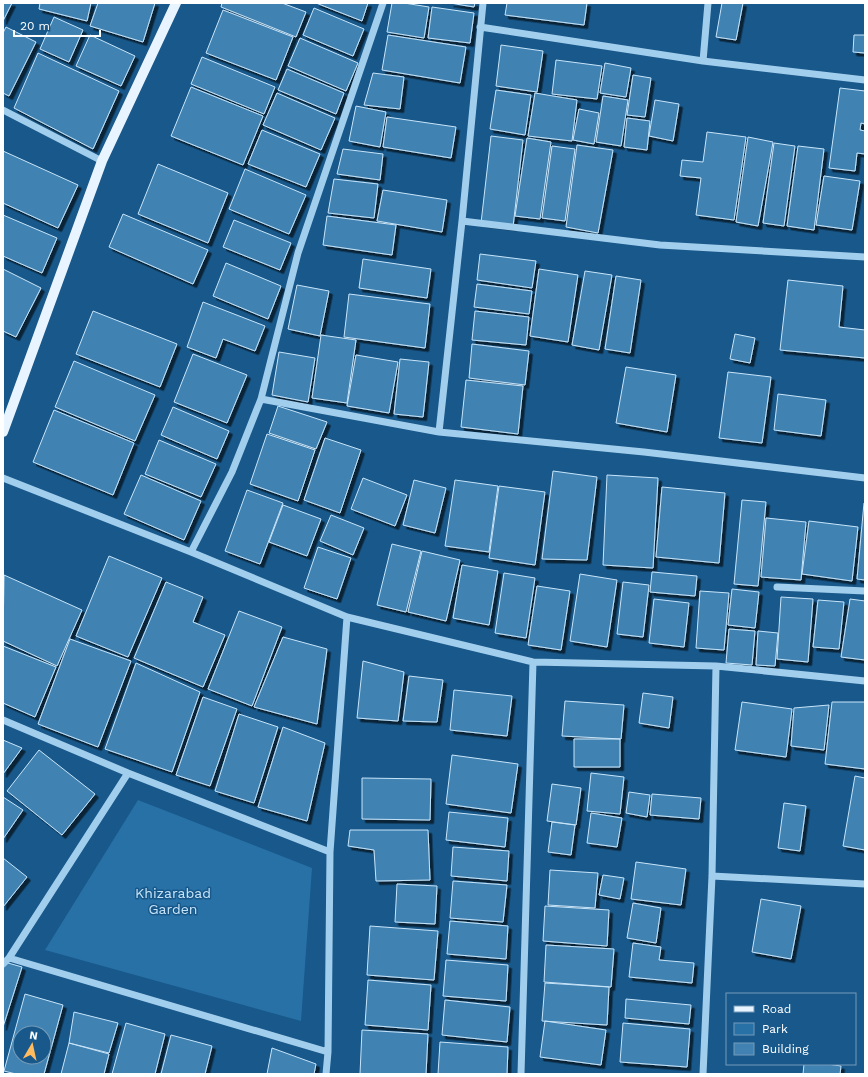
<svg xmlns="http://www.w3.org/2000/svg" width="868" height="1077" viewBox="0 0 868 1077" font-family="'Work Sans',sans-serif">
<defs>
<filter id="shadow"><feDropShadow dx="3.5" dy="3.5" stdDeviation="0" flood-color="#0009"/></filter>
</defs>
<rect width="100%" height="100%" fill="#18588a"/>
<path fill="#2871a6" d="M138 800 312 868 301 1021 45 950Z"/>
<path fill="#4182b2" stroke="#c7e5fa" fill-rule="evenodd" filter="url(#shadow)" d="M3 3H12L3 21Z
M40 3H91L87 21 39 9Z
M98 3H155L143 42 90 26Z
M222 3H282L306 12 296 37 221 7Z
M316 3H368L362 21Z
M392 3H404L429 7 424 38 387 32Z
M450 3H475L474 7Z
M507 3H587L584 25 505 15Z
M722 3H743L736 40 716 37Z
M432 7 474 13 470 43 428 38Z
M314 8 364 29 353 56 303 35Z
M223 10 293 37 276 80 206 53Z
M54 17 83 30 69 62 40 49Z
M6 27 36 42 9 96 3 93V33Z
M90 35 135 56 121 86 76 66Z
M388 35 466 47 460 83 382 70Z
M854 35H865V53L853 52Z
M300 38 358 63 346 91 288 66Z
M501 45 543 51 537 92 496 86Z
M38 53 119 91 93 149 14 108Z
M202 57 275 87 264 114 191 84Z
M556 60 602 66 597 99 552 94Z
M605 63 631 68 626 97 600 93Z
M287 69 344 93 336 114 278 90Z
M373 73 404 77 400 109 364 105Z
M633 75 651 78 645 117 627 115Z
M191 87 263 116 243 165 171 136Z
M840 88 865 91V124L861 123 860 130 865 131V154L857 153 855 171 829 168Z
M496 90 531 95 525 135 490 129Z
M277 93 335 118 321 150 263 125Z
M535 93 577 100 572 141 528 136Z
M603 96 628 100 621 146 596 142Z
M655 100 679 104 673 141 649 136Z
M356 106 386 112 380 147 349 141Z
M579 109 599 113 594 144 573 140Z
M387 117 456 127 451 158 383 147Z
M627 118 650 121 647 150 624 147Z
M262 130 320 154 306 187 248 164Z
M707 132 746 137 734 220 696 215 701 178 680 176 682 160 703 162Z
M491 136 523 140 513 227 481 223Z
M748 137 773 142 758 226 736 222Z
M527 138 551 142 540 219 515 216Z
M774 143 795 146 784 226 763 223Z
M577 145 613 150 598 233 566 227Z
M552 146 575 149 565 221 542 218Z
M798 146 824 149 814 230 787 226Z
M343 149 383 154 380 180 337 174Z
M3 151 78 185 58 228 3 203Z
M158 164 228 193 208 243 138 214Z
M245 169 306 195 289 234 229 209Z
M824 176 860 181 852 230 816 225Z
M334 179 378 184 374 218 328 213Z
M383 190 447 200 442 232 377 221Z
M123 214 208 250 193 284 109 247Z
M3 215 57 238 42 273 3 256Z
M327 216 396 225 392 255 323 245Z
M234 220 291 243 280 270 223 247Z
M480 254 536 261 532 288 477 280Z
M363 259 431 269 427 298 359 288Z
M226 263 281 286 268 319 213 296Z
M3 269 41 288 16 337 3 331Z
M539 269 578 275 568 342 530 336Z
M585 271 612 275 599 350 572 345Z
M616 276 641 280 630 353 605 349Z
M788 280 843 286 839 327 865 330V358L780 350Z
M477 284 532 291 529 314 474 307Z
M297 285 329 291 320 336 288 329Z
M349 294 430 304 425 348 344 337Z
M203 302 265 326 255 351 223 339 216 358 187 347Z
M93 311 177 344 160 387 76 354Z
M475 311 529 317 526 345 472 340Z
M735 334 755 338 750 363 730 359Z
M321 335 356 340 347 403 312 398Z
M472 344 529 351 525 385 469 378Z
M279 352 315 358 308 402 272 395Z
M193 354 247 375 227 423 174 402Z
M356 355 398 362 389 413 347 406Z
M400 359 429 362 423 417 394 414Z
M74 361 155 395 135 441 55 407Z
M626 367 676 375 667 432 616 423Z
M728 372 771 377 762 443 719 438Z
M466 380 523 386 518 434 461 427Z
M778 394 826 400 821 436 774 430Z
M278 406 327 422 316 449 269 433Z
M173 407 229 431 217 459 161 435Z
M54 410 134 443 113 495 33 462Z
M267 434 315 450 298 501 250 484Z
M325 438 361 450 340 513 304 500Z
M159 440 216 464 201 497 145 474Z
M553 471 597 477 587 560 542 559Z
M141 475 201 501 184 540 124 514Z
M607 475 658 478 653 568 603 565Z
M363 478 407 495 395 526 351 509Z
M414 480 446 488 435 533 403 525Z
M455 480 498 486 489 552 445 546Z
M499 486 545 492 535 565 489 558Z
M662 487 725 493 719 563 656 557Z
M247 490 283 503 260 564 225 551Z
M742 500 766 502 758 586 734 584Z
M864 503H865V580L857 579Z
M283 505 321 519 307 556 269 542Z
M331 515 364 528 353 555 320 541Z
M766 518 806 522 801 580 761 577Z
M809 521 858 527 852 581 802 574Z
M392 544 421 551 406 612 377 605Z
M318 547 351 558 337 599 304 588Z
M422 551 460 560 446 621 408 612Z
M109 556 162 578 128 657 76 636Z
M462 565 498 571 489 625 453 618Z
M652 572 697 576 695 596 650 592Z
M504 573 535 578 526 638 495 633Z
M580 574 617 580 607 647 570 641Z
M4 575 82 610 57 666 3 641Z
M166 582 203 597 193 622 225 635 203 687 134 658Z
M623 582 649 585 643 637 617 634Z
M537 586 570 591 561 650 528 645Z
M732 589 759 592 755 628 728 625Z
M700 591 729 593 724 650 696 648Z
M781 597 813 599 808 662 777 659Z
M654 599 689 603 684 647 649 643Z
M850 599 865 601V660L841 657Z
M818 600 844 602 839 649 813 647Z
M239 611 282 627 252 706 208 689Z
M729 629 755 631 752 665 726 663Z
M758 631 778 633 775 666 756 665Z
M283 637 327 649 317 724 254 707Z
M70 639 131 661 98 747 38 724Z
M3 646 56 667 35 717 3 703Z
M363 661 404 672 398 721 357 718Z
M136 663 200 692 172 772 105 749Z
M409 676 443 680 437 722 403 721Z
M454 690 512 696 507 736 450 730Z
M643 693 673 697 669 728 639 723Z
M203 697 237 709 210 786 176 775Z
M565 701 624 705 621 739 562 736Z
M742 702 792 709 786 757 735 750Z
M832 702H865V769L825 764Z
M829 705 824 750 791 746 794 708Z
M239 714 278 727 254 803 215 791Z
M283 727 325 743 307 821 258 807Z
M574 739H620V767H574Z
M3 740 22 748 3 774Z
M39 750 95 794 62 835 7 791Z
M452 755 518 764 511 813 446 804Z
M591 773 624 777 620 814 587 811Z
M855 776 865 778V850L843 846Z
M362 778 431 779 430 820 362 819Z
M552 784 581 788 576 825 547 821Z
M629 792 650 795 647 817 626 813Z
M652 794 701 798 699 819 650 815Z
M3 797 23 810 3 839Z
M784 803 806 806 800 851 778 848Z
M449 812 508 818 505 847 446 840Z
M591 813 622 818 617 847 587 843Z
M552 822 575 825 571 855 548 852Z
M350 830H428L430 880 376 881 374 850 348 846Z
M453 847 509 851 507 881 451 876Z
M3 858 27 877 3 907Z
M636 862 686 869 681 905 631 899Z
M550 870 598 873 595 908 548 905Z
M603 875 624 878 620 899 599 895Z
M453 881 507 885 503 922 450 918Z
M397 884 437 886 435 924 395 922Z
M761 899 801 906 791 959 752 952Z
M633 903 661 908 656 943 627 938Z
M545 906 609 910 607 946 543 941Z
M450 921 508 926 506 959 447 954Z
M370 926 438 931 434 980 367 975Z
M633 943 661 947 659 960 694 963 692 983 629 977Z
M546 945 614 949 611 987 544 982Z
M446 960 508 965 506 1001 443 996Z
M8 963 22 967 3 1027V968Z
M368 980 431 985 428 1030 365 1025Z
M545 983 609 987 607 1025 542 1021Z
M25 994 63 1005 44 1074H16L4 1071ZM20 1033H44V1057H20Z
M626 999 691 1005 689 1024 625 1018Z
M445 1000 510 1007 507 1042 442 1035Z
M74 1012 118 1023 109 1053 69 1043Z
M545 1021 606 1030 601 1065 540 1057Z
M126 1023 165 1034 155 1074H112Z
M623 1023 690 1029 687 1067 620 1062Z
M362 1030 428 1034 426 1074H360Z
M171 1035 212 1046 205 1074H161Z
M440 1042 508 1047 507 1074H438Z
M69 1043 109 1054 104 1074H61Z
M272 1048 316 1064 314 1074H267Z
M804 1064H827L841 1066 840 1074H803Z"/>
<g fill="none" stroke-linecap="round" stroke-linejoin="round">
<path stroke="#a2ceee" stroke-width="7" d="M483 3 462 221 660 245 865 257
M708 3 703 61 865 80
M480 27 703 61
M3 110 102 161
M261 399 439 432 644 452 865 478
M439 432 462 221
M3 478 191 552 347 617 533 662 716 666 865 681
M191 552 232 472 261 399 298 253 383 3
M777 587 865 591
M3 720 128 773 330 852 328 1052 9 958 3 964
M330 852 347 617
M712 876 865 884
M9 958 128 773
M326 1074 328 1052
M521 1074 533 662
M703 1074 712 876 716 666"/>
<path stroke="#e8f4ff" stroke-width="10" d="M3 432 102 161 176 3"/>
</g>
<g text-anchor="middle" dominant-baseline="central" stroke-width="3" stroke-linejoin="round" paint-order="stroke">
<g font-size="14" fill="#c7e5fa" stroke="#18588a">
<text x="173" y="893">Khizarabad<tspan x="173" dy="16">Garden</tspan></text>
</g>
</g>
<rect width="868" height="1077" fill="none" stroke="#ffffff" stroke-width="8"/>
<rect x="726" y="993" width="130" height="72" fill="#18588a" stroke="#749bb9"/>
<rect x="734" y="1006" width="20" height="6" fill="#e8f4ff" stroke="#749bb9"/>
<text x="762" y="1013" font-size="12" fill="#ffffff">Road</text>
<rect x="734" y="1023" width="20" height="12" fill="#2871a6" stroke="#749bb9"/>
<text x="762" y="1033" font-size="12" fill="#ffffff">Park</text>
<rect x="734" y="1043" width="20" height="12" fill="#4182b2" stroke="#749bb9"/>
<text x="762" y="1053" font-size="12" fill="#ffffff">Building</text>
<g transform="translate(32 1045) rotate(9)"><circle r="19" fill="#18588a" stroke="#749bb9"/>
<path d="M0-3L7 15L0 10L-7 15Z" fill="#ffbc5e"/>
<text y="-6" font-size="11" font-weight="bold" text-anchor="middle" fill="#ffffff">N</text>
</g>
<path d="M14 30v6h86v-6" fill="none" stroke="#ffffff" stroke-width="2"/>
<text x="20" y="30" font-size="12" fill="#ffffff" stroke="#18588a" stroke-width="3" paint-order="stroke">20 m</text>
</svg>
